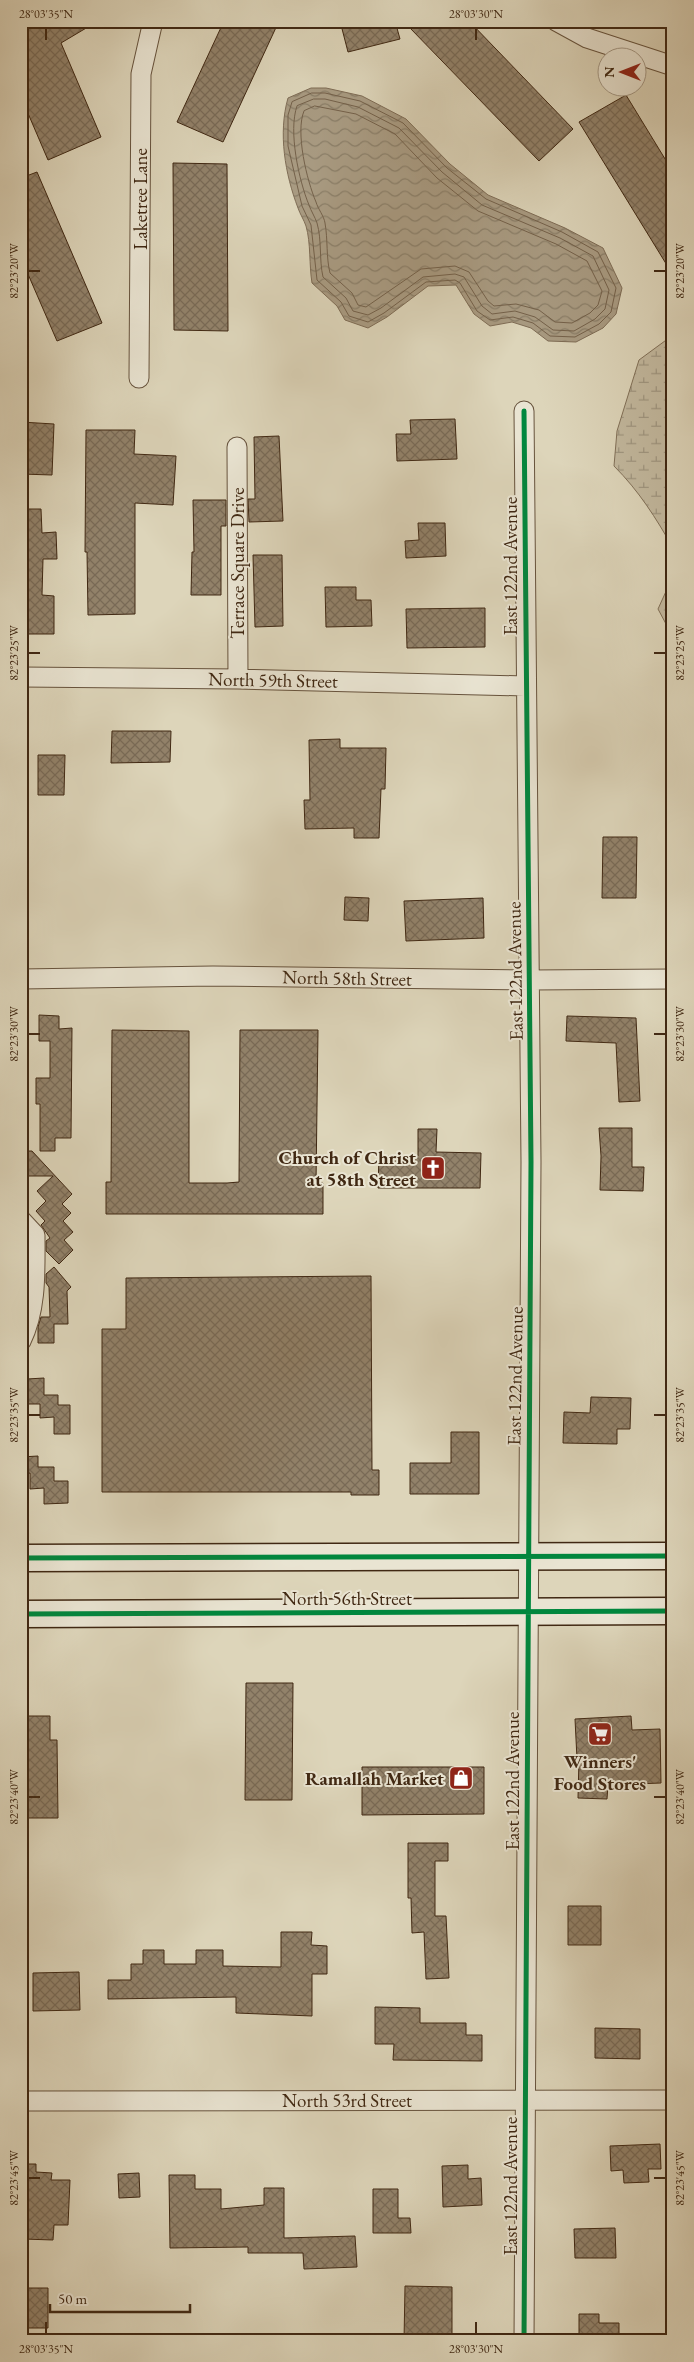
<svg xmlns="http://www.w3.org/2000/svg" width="694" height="2362" viewBox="0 0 694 2362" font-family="'EB Garamond',serif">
<defs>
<pattern id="wetland-marsh" width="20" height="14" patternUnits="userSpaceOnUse" patternTransform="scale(1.25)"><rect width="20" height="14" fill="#c2b89e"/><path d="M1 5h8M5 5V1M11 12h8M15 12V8" fill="none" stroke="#9f9680"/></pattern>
<pattern id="water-waves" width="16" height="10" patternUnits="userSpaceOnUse" patternTransform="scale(1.25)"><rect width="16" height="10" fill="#a89a81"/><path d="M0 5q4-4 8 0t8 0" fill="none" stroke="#8a7e68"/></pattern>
<pattern id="building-cross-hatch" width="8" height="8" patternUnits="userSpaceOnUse" patternTransform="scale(1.25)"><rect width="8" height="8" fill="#92826a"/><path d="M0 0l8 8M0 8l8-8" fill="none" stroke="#796a56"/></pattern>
</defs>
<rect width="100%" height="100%" fill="#ddd5ba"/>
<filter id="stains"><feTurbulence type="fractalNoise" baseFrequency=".004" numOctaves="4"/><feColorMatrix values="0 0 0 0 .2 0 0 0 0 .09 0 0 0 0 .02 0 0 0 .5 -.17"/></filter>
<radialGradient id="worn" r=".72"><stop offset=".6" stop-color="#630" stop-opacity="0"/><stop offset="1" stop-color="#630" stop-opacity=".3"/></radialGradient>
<path fill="url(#wetland-marsh)" stroke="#817058" d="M673 335V548C656 518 639 491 614 466L617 431 639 360Z
M673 576V637L658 609Z"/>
<path fill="url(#water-waves)" stroke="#7e6c55" d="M311 88H326L362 96 406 119 450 164 488 195 565 228 603 248 622 288 616 314 603 328 576 342 548 341 531 328 512 322 490 326 474 314 456 285 428 286 387 317 368 328 345 320 337 306 312 283C309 265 311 243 306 226 304 220 300 214 298 208 285 174 278 133 288 98Z"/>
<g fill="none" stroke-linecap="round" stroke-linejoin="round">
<path stroke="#74614a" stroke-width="1" d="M312 93H325L360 101 403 123 447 168 486 199 562 232 598 252 616 288 611 312 599 324 575 337 550 336 533 323 513 317 490 320 477 311 460 283 455 280 426 282 384 313 368 322 349 316 341 302 317 280 311 225 302 206 288 146V115L292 102Z
M314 99H325L358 107 399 128 442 172 482 205 560 238 593 256 609 290 605 309 595 319 574 331 553 330 535 317 515 311 492 314 482 306 464 277 455 274 423 277 381 308 368 315 353 311 346 298 323 277C319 260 322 240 317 223 315 217 311 211 309 205 299 181 288 131 297 106Z
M315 106 356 114 395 134 437 178 478 211 556 244 587 261 602 291 598 305 590 313 572 323 555 322 539 310 516 304 494 306 488 301 469 272 455 266 421 269 366 307 358 305 352 293 330 273C326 257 328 240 325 223 324 216 318 209 316 202 307 181 295 132 304 111Z"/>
</g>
<path fill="url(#building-cross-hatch)" stroke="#402813" d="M21 21H98L61 43 101 137 48 160 21 97Z
M224 21H279L223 142 177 122Z
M340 21H395L400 39 348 52Z
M417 21H469L573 129 539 161 410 28Z
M626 95 673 172V275L579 122Z
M173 163 227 164 228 331 174 330Z
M37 172 102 323 57 341 21 258V178Z
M455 419 457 459 397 461 396 434H411L410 420Z
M21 422 54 424 52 475 21 474Z
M86 430H135L134 454 176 456 173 505 135 503V614L88 615 87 552H85Z
M279 436 283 521 249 522 248 499H255L254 437Z
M193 500H226V526H221V595H191L192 552H194Z
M21 509H41L42 533 56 532 57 559H43L42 595 54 596V634H21Z
M418 523H445L446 556 406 558 405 541 419 540Z
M253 555H282L283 626 255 627Z
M325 587H356V600H371L372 626 326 627Z
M485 608V647L407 648 406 609Z
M112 731H171L170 762 111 763Z
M340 739V748H386L385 789H381L379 838H354V828L305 829 304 800H310L309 740Z
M38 755H65L64 795H38Z
M603 837H637L636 898H602Z
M345 897 369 898 368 921 344 920Z
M483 898 484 938 406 941 404 901Z
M39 1015 59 1016V1029L72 1028 71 1138H55V1151H40V1104H36V1078H50V1041H39Z
M567 1016 636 1018 640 1101 619 1102 616 1043 566 1041Z
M112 1030 189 1031V1183H227L239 1182 240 1030H318L316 1183H323V1214H106V1182H111Z
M599 1128H632V1167H644L643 1191 600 1190 601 1156Z
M418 1129H437L436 1152 481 1153 480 1188H378L379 1156H418Z
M21 1151H32L72 1194 62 1204 71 1213 63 1221 73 1232 64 1240 73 1250 59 1264 46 1251V1241L50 1238 41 1225 45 1221 36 1211 46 1201 37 1191 53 1176H21Z
M54 1267 71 1287 67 1291 68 1324H54V1343H38V1327L41 1317H50L49 1287 46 1283V1274Z
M371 1276 372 1470H379V1495H351V1492H102V1329H126V1278Z
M44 1378V1395H58V1405H70V1434H54V1417L40 1418V1404H28L27 1379Z
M591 1397 631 1398 630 1429H617V1444L563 1443 564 1412 590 1413Z
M451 1432H479V1494H410V1463H451Z
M38 1456V1467H54V1481H68V1503L44 1504V1488L30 1489V1473L21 1474V1457Z
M246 1683H293L292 1800H245Z
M26 1716H50V1740H57L58 1818H21V1732H26Z
M631 1716 632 1730 660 1729 661 1783 608 1785 607 1799 578 1798 579 1759H577L575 1719Z
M362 1767H484V1814L362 1815Z
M408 1843H448V1861H435V1916H446L449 1978 426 1979 424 1932 412 1933 411 1898H408Z
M568 1906H601V1945H568Z
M281 1932H312L311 1945 327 1946V1974H312V2016L236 2013V1997L108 1999V1980H131V1964H143V1950H164V1964H196V1950H223V1966L281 1967Z
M79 1972 80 2010 33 2011V1973Z
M375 2007 420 2008V2023H466V2035H482V2061L393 2060 394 2044H375Z
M595 2028 640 2029V2059L595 2058Z
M660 2144 661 2169H648L649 2182 624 2183 623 2170 611 2171 610 2146Z
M21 2164H36V2172L52 2173 51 2180H70L68 2225H54L53 2240 23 2239Z
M468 2165V2179L481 2178 482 2205 443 2207 442 2166Z
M139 2173 140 2197 119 2198 118 2174Z
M169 2175H195V2189H221V2209L264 2205V2188H284V2238L355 2236 357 2267 304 2269 303 2253H248V2247L170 2248Z
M373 2189H398V2218H410L411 2233H373Z
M615 2228 616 2258H575L574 2229Z
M405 2286 452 2287V2341H404Z
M21 2288H48V2328H21Z
M579 2314H599V2323H619V2341H579Z"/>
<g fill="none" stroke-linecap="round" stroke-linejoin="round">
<defs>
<path id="street" d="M556 21 587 38 673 66
M139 378 141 74 153 21
M524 411 531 1162 524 2341
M237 447 238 679
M21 677 238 679 525 686
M21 979 213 976 531 980 673 979
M21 1220 35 1235C35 1270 37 1309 21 1341
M21 2101 673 2100"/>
<path id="secondary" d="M21 1558 673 1556
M21 1614 673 1611"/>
</defs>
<use href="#street" stroke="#67533d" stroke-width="21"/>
<use href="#secondary" stroke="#402813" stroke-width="29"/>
<use href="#street" stroke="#e9e4d2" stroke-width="19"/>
<use href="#secondary" stroke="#e9e4d2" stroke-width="26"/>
<defs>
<path id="cycleway" d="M524 411 531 1162 524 2341
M21 1558 673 1556
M21 1614 673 1611"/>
</defs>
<use href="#cycleway" stroke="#e9e4d2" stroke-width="8"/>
<use href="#cycleway" stroke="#00873e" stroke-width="5"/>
</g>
<path fill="none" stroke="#402813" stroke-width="2" d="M46 28V40M476 28V40M28 271H40M654 271H666M28 653H40M654 653H666M28 1034H40M654 1034H666M28 1415H40M654 1415H666M28 1797H40M654 1797H666M28 2178H40M654 2178H666M46 2322V2334M476 2322V2334"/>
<defs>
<symbol id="church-square" viewBox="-11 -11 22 22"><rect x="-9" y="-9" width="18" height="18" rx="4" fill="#8f2418" stroke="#e9e4d2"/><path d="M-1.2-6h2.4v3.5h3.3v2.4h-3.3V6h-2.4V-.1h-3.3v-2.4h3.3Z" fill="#fff"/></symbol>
<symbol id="supermarket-square" viewBox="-11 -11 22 22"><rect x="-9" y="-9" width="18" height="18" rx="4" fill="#8f2418" stroke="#e9e4d2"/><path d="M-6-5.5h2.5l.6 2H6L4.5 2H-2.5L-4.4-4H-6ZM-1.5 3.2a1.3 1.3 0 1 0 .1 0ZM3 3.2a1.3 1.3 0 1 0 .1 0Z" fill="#fff"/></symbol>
<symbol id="shop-square" viewBox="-11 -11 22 22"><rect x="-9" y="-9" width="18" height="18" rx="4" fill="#8f2418" stroke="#e9e4d2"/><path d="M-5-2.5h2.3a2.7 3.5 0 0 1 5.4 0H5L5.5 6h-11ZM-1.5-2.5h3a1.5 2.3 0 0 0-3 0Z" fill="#fff"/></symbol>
</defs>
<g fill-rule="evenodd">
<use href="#church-square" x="419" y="1154" width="28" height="28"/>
<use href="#supermarket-square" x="586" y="1720" width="28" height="28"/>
<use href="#shop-square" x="447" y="1764" width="28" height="28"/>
</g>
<g text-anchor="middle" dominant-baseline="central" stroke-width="4" stroke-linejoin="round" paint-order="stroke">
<g font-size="19" fill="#402813" stroke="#e9e4d2">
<text transform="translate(140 199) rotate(-90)">Laketree Lane</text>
<text transform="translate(237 563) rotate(-90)">Terrace Square Drive</text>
<text transform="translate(510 566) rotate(-90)">East 122nd Avenue</text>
<text transform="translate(273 680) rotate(1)">North 59th Street</text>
<text transform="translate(515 971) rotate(-91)">East 122nd Avenue</text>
<text transform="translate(347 978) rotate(1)">North 58th Street</text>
<text transform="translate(515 1376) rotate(-89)">East 122nd Avenue</text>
<text x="347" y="1598">North 56th Street</text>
<text transform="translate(512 1781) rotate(-90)">East 122nd Avenue</text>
<text x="347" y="2100">North 53rd Street</text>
<text transform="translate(510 2186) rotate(-90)">East 122nd Avenue</text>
</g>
<g font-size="19" font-weight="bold" fill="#402813" stroke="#e9e4d2" text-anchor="end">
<text x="416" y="1157">Church of Christ<tspan x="416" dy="22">at 58th Street</tspan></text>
<text x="600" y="1761" text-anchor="middle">Winners'<tspan x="600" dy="22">Food Stores</tspan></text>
<text x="444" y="1778">Ramallah Market</text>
</g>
</g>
<rect width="694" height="2362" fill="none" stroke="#ddd5ba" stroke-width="55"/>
<g transform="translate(622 72) rotate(270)"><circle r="24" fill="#e9e4d2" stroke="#a59986"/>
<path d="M0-4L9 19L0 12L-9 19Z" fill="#8f2418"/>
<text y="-8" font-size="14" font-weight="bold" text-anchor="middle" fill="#402813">N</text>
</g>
<path d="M50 2304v8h140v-8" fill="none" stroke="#402813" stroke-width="2.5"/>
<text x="58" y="2304" font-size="15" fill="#402813" stroke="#e9e4d2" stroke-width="4" paint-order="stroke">50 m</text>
<rect x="28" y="28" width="638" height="2306" fill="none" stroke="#402813" stroke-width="2"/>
<g font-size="12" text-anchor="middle" fill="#402813">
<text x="46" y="18">28°03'35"N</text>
<text x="476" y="18">28°03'30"N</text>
<text transform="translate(680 271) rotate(-90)" y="4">82°23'20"W</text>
<text transform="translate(14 271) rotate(-90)" y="4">82°23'20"W</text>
<text transform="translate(14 653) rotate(-90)" y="4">82°23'25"W</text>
<text transform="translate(680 653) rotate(-90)" y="4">82°23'25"W</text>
<text transform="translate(680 1034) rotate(-90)" y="4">82°23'30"W</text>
<text transform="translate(14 1034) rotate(-90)" y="4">82°23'30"W</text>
<text transform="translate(14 1415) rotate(-90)" y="4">82°23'35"W</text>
<text transform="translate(680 1415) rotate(-90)" y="4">82°23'35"W</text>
<text transform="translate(14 1797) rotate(-90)" y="4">82°23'40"W</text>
<text transform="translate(680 1797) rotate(-90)" y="4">82°23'40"W</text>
<text transform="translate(14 2178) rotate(-90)" y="4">82°23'45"W</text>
<text transform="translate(680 2178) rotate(-90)" y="4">82°23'45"W</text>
<text x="46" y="2353">28°03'35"N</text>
<text x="476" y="2353">28°03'30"N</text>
</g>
<rect width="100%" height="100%" filter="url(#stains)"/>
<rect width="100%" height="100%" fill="url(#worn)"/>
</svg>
